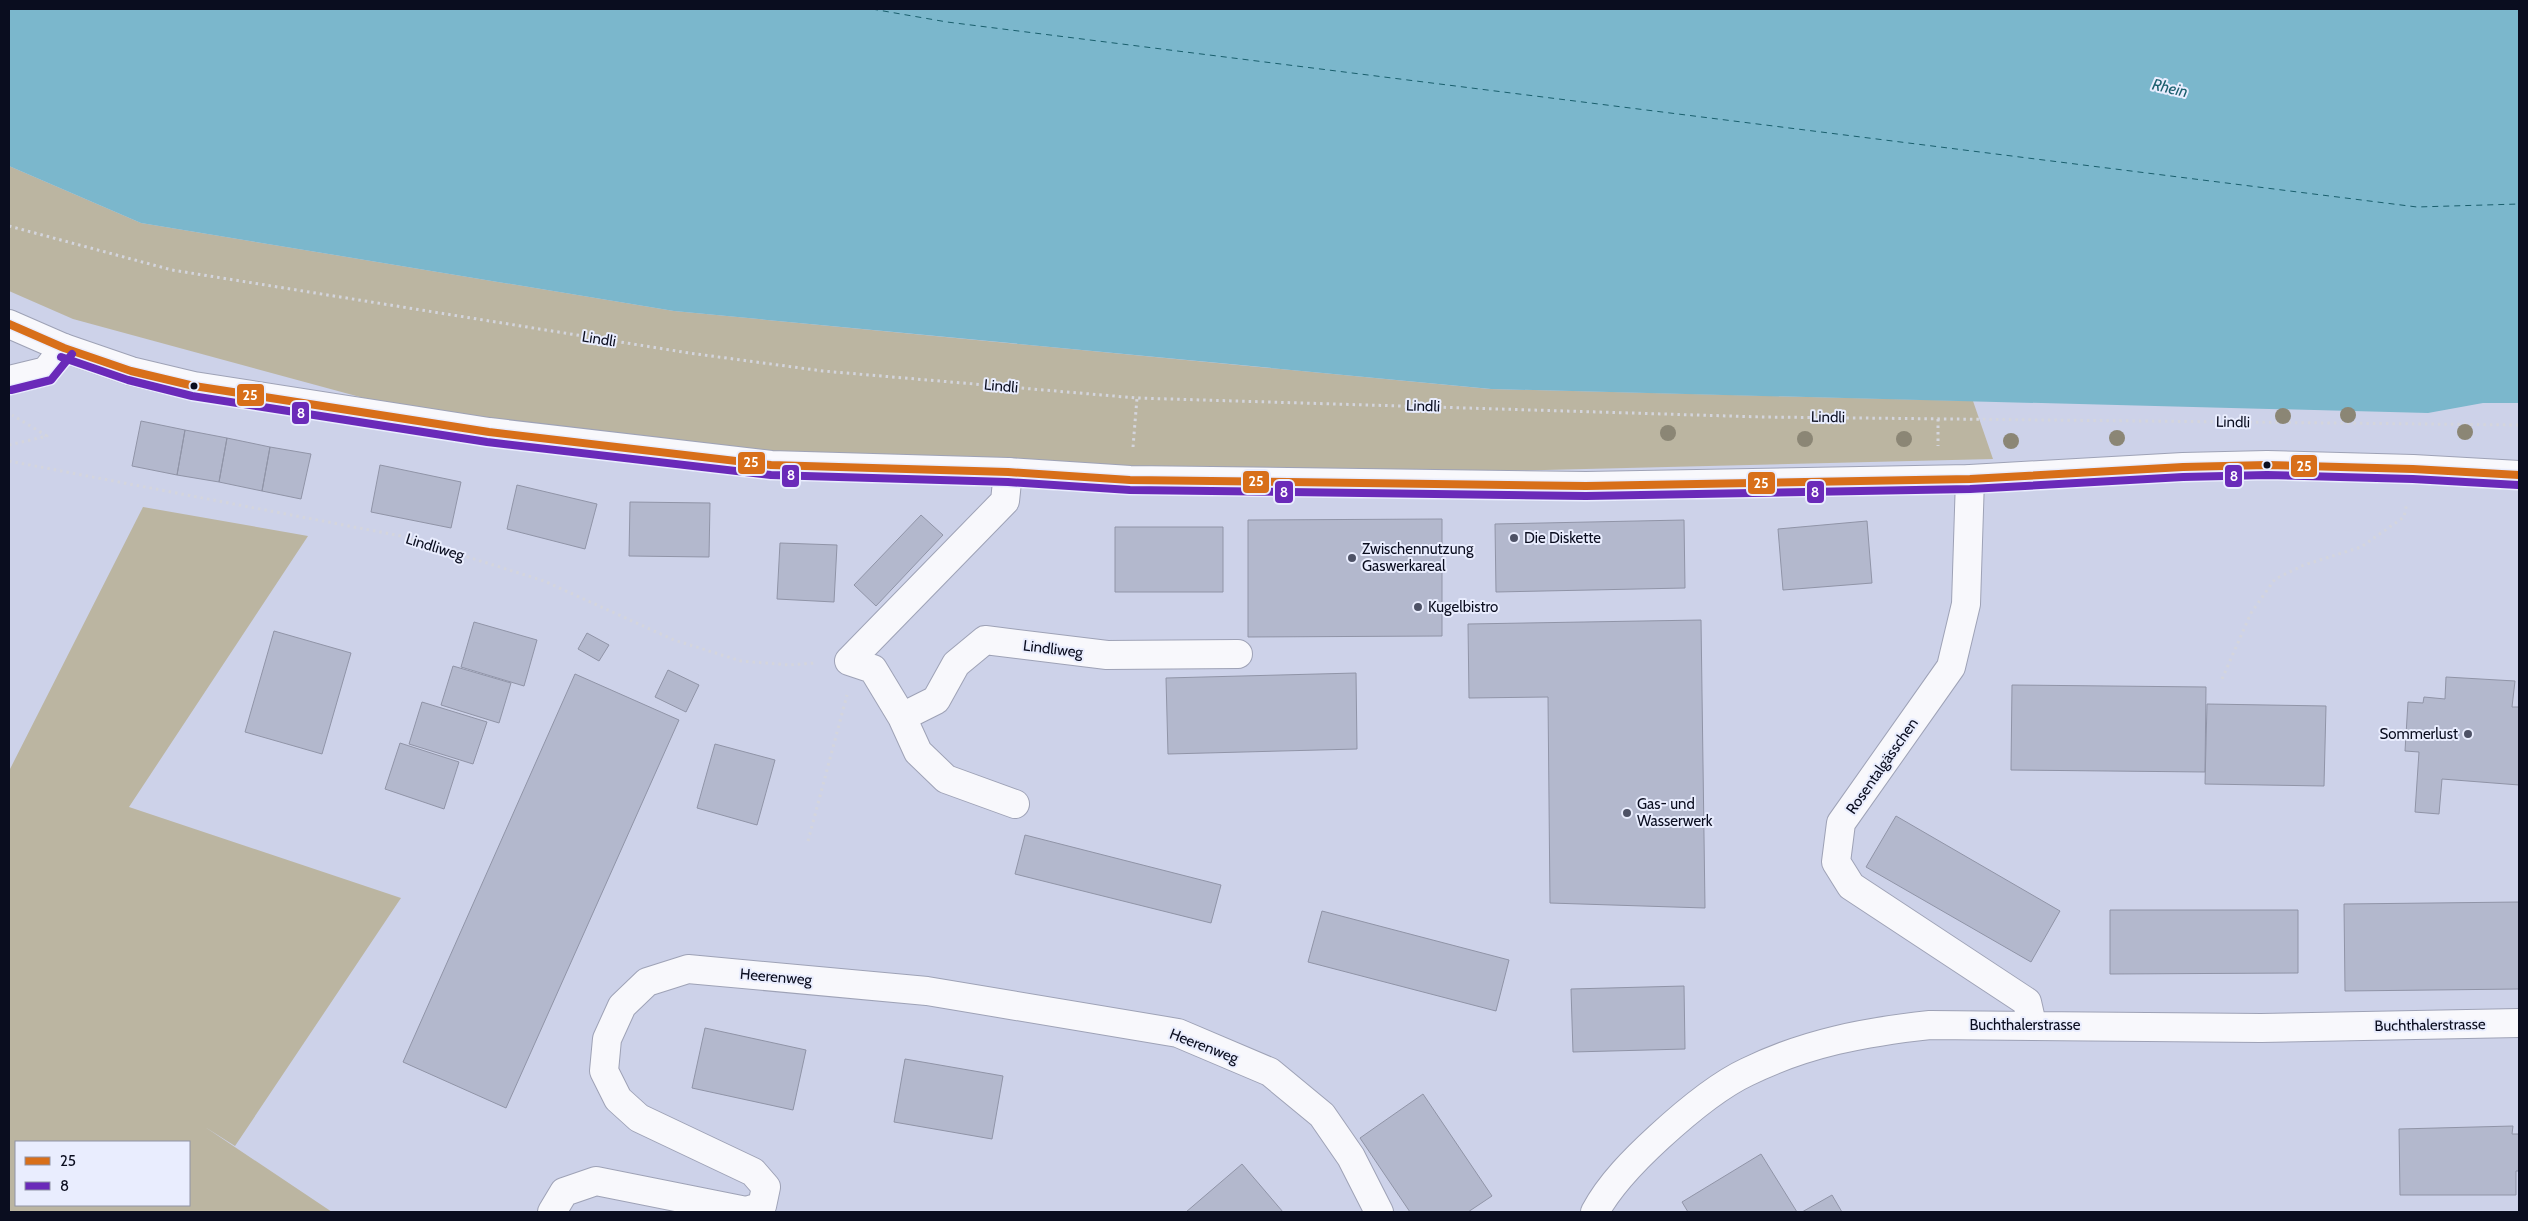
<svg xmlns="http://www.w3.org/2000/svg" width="2528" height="1221" viewBox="0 0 2528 1221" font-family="Cabin,sans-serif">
<rect width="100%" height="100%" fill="#cdd2e9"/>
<path fill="#bbb5a1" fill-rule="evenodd" d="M9 166 141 223 674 311 1490 389 1973 401 1993 459 1130 480 489 432 73 319 9 291Z
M143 507 308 536 129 807 401 898 235 1146 205 1127 332 1212H9V771ZM16 1142H189V1205H16Z"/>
<path fill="#7bb7cc" d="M9 9H2519V403H2483L2428 413 1491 389 674 311 141 223 9 166Z"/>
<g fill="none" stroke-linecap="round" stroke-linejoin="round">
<path stroke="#1a5f6d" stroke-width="1" stroke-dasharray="6 5" stroke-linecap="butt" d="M872 9 947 22 2417 207 2519 204"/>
</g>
<path fill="#b3b8cd" stroke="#9094a7" d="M141 421 185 430 177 475 132 466Z
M185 430 227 438 219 482 177 475Z
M227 438 270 447 262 491 219 482Z
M270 447 311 454 301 499 262 491Z
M380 465 461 482 451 528 371 512Z
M517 485 597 504 585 549 507 529Z
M630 502 710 503 709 557 629 556Z
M921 515 943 535 876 606 854 585Z
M1442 519V636L1248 637V520Z
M1684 520 1685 588 1496 592 1495 524Z
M1867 521 1872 583 1783 590 1778 529Z
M1115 527H1223V592H1115Z
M780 543 837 545 834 602 777 599Z
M1701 620 1705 908 1550 903 1548 697 1469 698 1468 624Z
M474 622 537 640 524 686 461 667Z
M274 631 351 653 322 754 245 732Z
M587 633 609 645 599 661 578 649Z
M453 666 511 683 499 723 441 705Z
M668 670 699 685 686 712 655 697Z
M1356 673 1357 749 1168 754 1166 678Z
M575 674 679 720 506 1108 403 1062Z
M2446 677 2515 681 2512 707H2519V785L2442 779 2439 814 2415 812 2419 752 2405 751 2408 702 2423 703 2424 697 2445 699Z
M2012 685 2206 687 2205 772 2011 770Z
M422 702 487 722 473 764 409 744Z
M2207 704 2326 706 2324 786 2205 784Z
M400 743 459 762 444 809 385 789Z
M715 744 775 760 757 825 697 808Z
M1896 816 2060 911 2031 962 1866 867Z
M1025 835 1221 885 1211 923 1015 874Z
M2519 902V989L2345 991 2344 904Z
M2110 910H2298V973L2110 974Z
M1322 911 1509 960 1496 1011 1308 962Z
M1684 986 1685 1049 1573 1052 1571 989Z
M705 1028 806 1050 793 1110 692 1088Z
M905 1059 1003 1076 992 1139 894 1122Z
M1423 1094 1492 1196 1468 1212H1410L1360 1138Z
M2513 1126 2512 1134H2519V1171H2516V1195H2400L2399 1129Z
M1761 1154 1797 1212H1688L1682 1202Z
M1242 1164 1283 1212H1186Z
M1832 1195 1842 1212H1802Z"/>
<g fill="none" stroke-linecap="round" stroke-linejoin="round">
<defs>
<path id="minor" d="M9 380 46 371 64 348
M1970 479 1966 604 1951 667 1841 823 1836 862 1851 886 2027 1002 2032 1024
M902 717 873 669 849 661 1005 501 1008 472
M1015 804 946 779 918 752 902 717 936 700 956 664 985 640 1107 655 1238 654
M552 1212 564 1192 596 1181 746 1211 762 1206 766 1187 753 1172 639 1118 618 1099 604 1071 607 1039 622 1006 647 982 688 969 927 991 1178 1033 1270 1072 1322 1115 1351 1157 1379 1212
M1595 1212C1610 1184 1635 1159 1659 1137 1683 1115 1717 1086 1747 1072 1806 1043 1865 1032 1930 1025L2261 1028 2519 1023"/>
<path id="major" d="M9 324 64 348 131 371 194 386 489 432 771 465 1008 472 1130 480 1586 486 1970 479 2183 467 2267 465 2413 469 2519 475"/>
</defs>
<use href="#minor" stroke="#9ea2b6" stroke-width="30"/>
<use href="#major" stroke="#9ea2b6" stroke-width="30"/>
<path stroke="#d4d5dd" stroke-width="3" stroke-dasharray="2.5 4" stroke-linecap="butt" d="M9 226 172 270 689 353 823 371 1137 398 1762 417 2519 425
M1938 419V446
M9 445 47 436 12 415
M1133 447 1137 398
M9 461 401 536 544 581 674 640 741 661 789 665 815 663
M2222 679 2251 613 2275 579 2304 565 2361 547 2404 517 2407 503
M808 841 847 695"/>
<use href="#minor" stroke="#f8f8fc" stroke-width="28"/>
<use href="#major" stroke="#f8f8fc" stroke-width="28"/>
<defs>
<path id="bus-1" d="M9 324 64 348 131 371 194 386 489 432 771 465 1008 472 1130 480 1586 486 1970 479 2183 467 2267 465 2413 469 2519 475"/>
<path id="bus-2" d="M61 357 128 380 192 396 487 442 771 475 1008 482 1130 490 1586 496 1970 489 2183 477 2267 475 2413 479 2518 485
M11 390 51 380 72 354"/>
</defs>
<use href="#bus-1" stroke="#e9edfe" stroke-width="11"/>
<use href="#bus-2" stroke="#e9edfe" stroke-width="11"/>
<use href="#bus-1" stroke="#d86f1a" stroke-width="8"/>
<use href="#bus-2" stroke="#6a2ab9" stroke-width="8"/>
</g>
<g fill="#8b8675">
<circle cx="2348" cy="415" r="8"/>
<circle cx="2283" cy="416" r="8"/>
<circle cx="2465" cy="432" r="8"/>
<circle cx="1668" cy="433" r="8"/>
<circle cx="2117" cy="438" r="8"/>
<circle cx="1805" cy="439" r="8"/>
<circle cx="1904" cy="439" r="8"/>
<circle cx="2011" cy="441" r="8"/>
</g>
<g fill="#0a0d1f" stroke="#e9edfe" stroke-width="2">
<circle cx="194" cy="386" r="4.5"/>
<circle cx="2267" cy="465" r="4.5"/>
</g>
<g fill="#4e5266" stroke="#e9edfe" stroke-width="2">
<circle cx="1514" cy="538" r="5"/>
<circle cx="1352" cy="558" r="5"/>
<circle cx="1418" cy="607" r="5"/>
<circle cx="2468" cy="734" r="5"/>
<circle cx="1627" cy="813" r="5"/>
</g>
<g text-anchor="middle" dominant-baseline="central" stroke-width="4" stroke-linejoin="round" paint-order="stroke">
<g font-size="15" fill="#0a0d1f" stroke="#e9edfe">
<text transform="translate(599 339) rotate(9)">Lindli</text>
<text transform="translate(1001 386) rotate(5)">Lindli</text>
<text transform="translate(1423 406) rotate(2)">Lindli</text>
<text transform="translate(1828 417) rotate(1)">Lindli</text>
<text transform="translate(2233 422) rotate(1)">Lindli</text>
<text transform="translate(435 547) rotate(17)">Lindliweg</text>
<text transform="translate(1053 649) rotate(7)">Lindliweg</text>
<text transform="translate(1882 766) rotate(-55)">Rosentalgässchen</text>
<text transform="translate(776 977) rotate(5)">Heerenweg</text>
<text x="2025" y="1025">Buchthalerstrasse</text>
<text transform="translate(2430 1025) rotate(-1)">Buchthalerstrasse</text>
<text transform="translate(1204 1046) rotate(21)">Heerenweg</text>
</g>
<g font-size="15" fill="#0a0d1f" stroke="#e9edfe" text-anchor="start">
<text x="1524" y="538">Die Diskette</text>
<text x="1362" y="549">Zwischennutzung<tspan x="1362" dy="17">Gaswerkareal</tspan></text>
<text x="1428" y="607">Kugelbistro</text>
<text x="2458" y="734" text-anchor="end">Sommerlust</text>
<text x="1637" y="804">Gas- und<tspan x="1637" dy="17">Wasserwerk</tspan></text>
</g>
<g font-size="16" font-style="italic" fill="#1a5f6d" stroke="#e9edfe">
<text transform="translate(2170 88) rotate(13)">Rhein</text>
</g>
</g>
<g stroke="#e9edfe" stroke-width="2">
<rect x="236" y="383" width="29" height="24" rx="5" fill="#d86f1a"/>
<rect x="291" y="401" width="19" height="24" rx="5" fill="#6a2ab9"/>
<rect x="737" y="451" width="29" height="24" rx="5" fill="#d86f1a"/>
<rect x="2290" y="454" width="28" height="24" rx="5" fill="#d86f1a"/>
<rect x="781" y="464" width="19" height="24" rx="5" fill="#6a2ab9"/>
<rect x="2224" y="464" width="19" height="24" rx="5" fill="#6a2ab9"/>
<rect x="1242" y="470" width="28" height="24" rx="5" fill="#d86f1a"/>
<rect x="1747" y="471" width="29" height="24" rx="5" fill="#d86f1a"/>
<rect x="1806" y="480" width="19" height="24" rx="5" fill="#6a2ab9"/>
<rect x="1274" y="480" width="20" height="24" rx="5" fill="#6a2ab9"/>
</g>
<g font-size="14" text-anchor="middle" font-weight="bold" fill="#fff">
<text x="250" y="400">25</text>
<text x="301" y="418">8</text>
<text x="751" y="467">25</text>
<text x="2304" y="471">25</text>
<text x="791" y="480">8</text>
<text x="2234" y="481">8</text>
<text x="1256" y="486">25</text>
<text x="1761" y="488">25</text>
<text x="1815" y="497">8</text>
<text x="1284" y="497">8</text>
</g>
<rect width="2528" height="1221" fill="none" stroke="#0a0d1f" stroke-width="20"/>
<rect x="15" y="1141" width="175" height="65" fill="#e9edfe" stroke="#9093a5"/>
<rect x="25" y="1157" width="25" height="8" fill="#d86f1a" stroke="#9093a5"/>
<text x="60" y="1166" font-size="15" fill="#0a0d1f">25</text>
<rect x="25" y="1182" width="25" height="8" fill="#6a2ab9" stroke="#9093a5"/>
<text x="60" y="1191" font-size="15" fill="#0a0d1f">8</text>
</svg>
